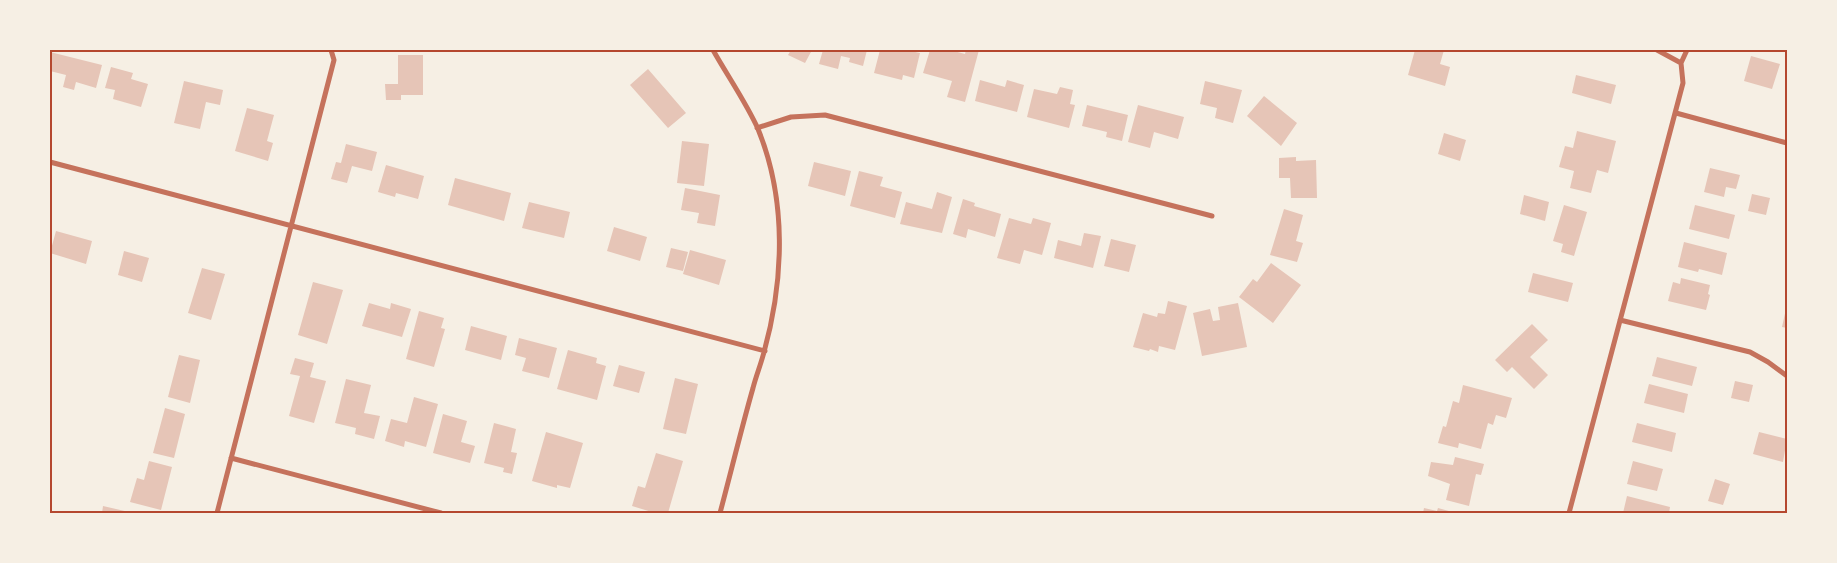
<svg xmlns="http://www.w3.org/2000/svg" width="1837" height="563" viewBox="0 0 1837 563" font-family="'Work Sans',sans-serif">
<rect width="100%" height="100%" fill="#f6efe4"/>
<path fill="#e6c5b7" d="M791 50H812L805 63 788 55Z
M823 50H867L863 66 849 62 850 58 841 56 838 69 819 64Z
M880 50H906L920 53 914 78 903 75 902 80 874 73Z
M930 50H950L965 54 966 50H979L965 102 947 97 952 81 923 73Z
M1415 50H1444L1440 64 1450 67 1445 86 1408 75Z
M50 52 102 65 96 88 76 82 74 90 63 87 66 75 50 71Z
M398 55H423V95H401V100H386L385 84H398Z
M1751 56 1780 64 1772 89 1744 81Z
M111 67 133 73 131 79 148 84 141 107 113 99 115 90 105 88Z
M648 69 686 113 668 128 630 85Z
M1576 75 1616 85 1611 104 1572 93Z
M980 80 1005 87 1007 80 1024 85 1017 112 975 101Z
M184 81 223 90 220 105 206 102 200 129 174 123Z
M1205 81 1242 90 1233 123 1215 118 1217 108 1200 104Z
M1060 87 1073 90 1070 104 1075 105 1069 128 1027 117 1034 89 1057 94Z
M1264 96 1297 123 1281 146 1247 116Z
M1087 105 1128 115 1122 141 1106 137 1107 132 1082 126Z
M1138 105 1184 117 1178 139 1154 132 1150 148 1128 142Z
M247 108 274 115 267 141 273 143 268 161 235 151Z
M1577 131 1616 141 1608 173 1597 170 1591 193 1570 188 1574 171 1559 167 1565 146 1573 148Z
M1444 133 1466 140 1460 161 1438 154Z
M682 141 709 144 704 186 677 183Z
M346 144 377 152 372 171 352 166 347 183 331 179 336 162 341 163Z
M1296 157V161L1316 160 1317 198H1291L1290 178H1279V158Z
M814 162 851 171 845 196 808 186Z
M386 165 424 176 418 199 396 193 395 197 378 192Z
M1710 168 1740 175 1736 189 1726 187 1724 197 1704 192Z
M859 171 883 177 880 186 902 192 895 218 850 206Z
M455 178 511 193 504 221 448 205Z
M685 188 720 195 715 226 697 223 699 213 681 210Z
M937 192 952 197 942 233 900 224 906 202 932 209Z
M1752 194 1770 198 1766 215 1748 211Z
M1524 195 1549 202 1545 221 1520 214Z
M963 199 975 203 974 206 1001 214 995 237 968 229 966 238 953 234Z
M529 202 570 212 564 238 522 228Z
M1564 205 1587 212 1574 256 1561 252 1563 244 1553 241Z
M1695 205 1735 215 1729 239 1689 229Z
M1284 209 1303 215 1296 241 1303 243 1297 262 1270 255Z
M1009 218 1031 224 1033 218 1051 223 1042 255 1024 250 1020 264 997 258Z
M614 227 647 237 640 261 607 251Z
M56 231 92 241 86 264 50 253Z
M1084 233 1101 236 1093 268 1054 258 1058 240 1081 246Z
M1111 239 1136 245 1129 272 1104 266Z
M1684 242 1727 253 1722 275 1699 269 1698 272 1678 267Z
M671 248 688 252 683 271 666 267Z
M690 250 726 260 719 285 683 274Z
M124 251 149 258 142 282 118 275Z
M1271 263 1301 285 1273 323 1239 297 1253 279 1257 282Z
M202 268 225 274 211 320 188 313Z
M1533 273 1573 283 1568 302 1528 292Z
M1681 278 1710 285 1708 294 1710 295 1706 310 1668 301 1673 282 1680 284Z
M313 282 343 290 327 344 298 335Z
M1168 301 1187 306 1175 350 1159 346 1158 352 1150 349 1149 351 1133 347 1143 313 1157 317 1158 313 1165 314Z
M369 303 390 309 391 303 411 309 402 337 362 326Z
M1238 303 1247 347 1202 356 1193 313 1210 309 1213 321 1220 320 1218 307Z
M1786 309H1787V328L1782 327Z
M419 311 444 318 441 328 445 329 434 367 406 359Z
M1532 324 1548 340 1530 357 1548 375 1534 389 1512 367 1507 372 1495 360Z
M471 326 507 336 501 360 465 350Z
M519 338 557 348 549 378 522 371 526 358 515 355Z
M568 350 597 358 596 363 606 366 597 400 557 389Z
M179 355 200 360 190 403 168 397Z
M1657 357 1697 367 1692 386 1652 376Z
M295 358 314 363 310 377 326 381 314 423 289 416 300 376 290 374Z
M619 365 645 372 639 393 613 386Z
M675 378 698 384 686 434 663 429Z
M346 379 371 385 364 413 380 416 374 439 355 434 356 428 335 423Z
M1735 381 1753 385 1749 402 1731 398Z
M1649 384 1688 394 1684 413 1644 403Z
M1463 385 1512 398 1506 418 1496 415 1493 425 1488 423 1481 449 1459 443 1458 448 1438 443 1443 426 1446 427 1453 401 1459 403Z
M414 397 438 404 426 447 405 441 404 447 385 441 391 419 407 423Z
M165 408 185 414 174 458 153 453Z
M443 414 467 421 461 442 475 446 470 463 433 453Z
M494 423 516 429 511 452 517 453 512 474 503 472 504 468 484 463Z
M1637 423 1676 433 1672 452 1632 442Z
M546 432 583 443 570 488 557 485V488L532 481Z
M1759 432 1787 439 1783 462 1753 454Z
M656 453 683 461 668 513H655L632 506 638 486 645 488Z
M1455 457 1484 464 1481 475 1476 474 1469 506 1446 500 1450 484 1428 476 1431 462 1453 465Z
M149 461 172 467 161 510 130 502 137 478 144 480Z
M1633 461 1663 469 1657 491 1627 484Z
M1715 479 1730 484 1723 505 1708 501Z
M1627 496 1670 507 1669 513H1623Z
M103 506 129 512V513H102Z
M1424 508 1437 511 1438 508 1456 513H1423Z"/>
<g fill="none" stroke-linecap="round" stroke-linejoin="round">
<path stroke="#c5725c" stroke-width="5" d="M713 50C727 75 747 104 758 129 787 200 784 280 764 352 761 364 756 376 753 388 741 430 731 472 720 513
M1657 50 1681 63
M1681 63 1687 50
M1676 113 1787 143
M757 128 791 117 825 115 1212 216
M50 162 765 351
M1620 320 1750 352 1768 362 1787 376
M231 458 441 513
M217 513 334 60 331 50
M1569 513 1683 83 1681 63"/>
</g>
<rect width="1837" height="563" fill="none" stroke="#f6efe4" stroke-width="102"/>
<rect x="51" y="51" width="1735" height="461" fill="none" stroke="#b5482f" stroke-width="2"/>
</svg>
